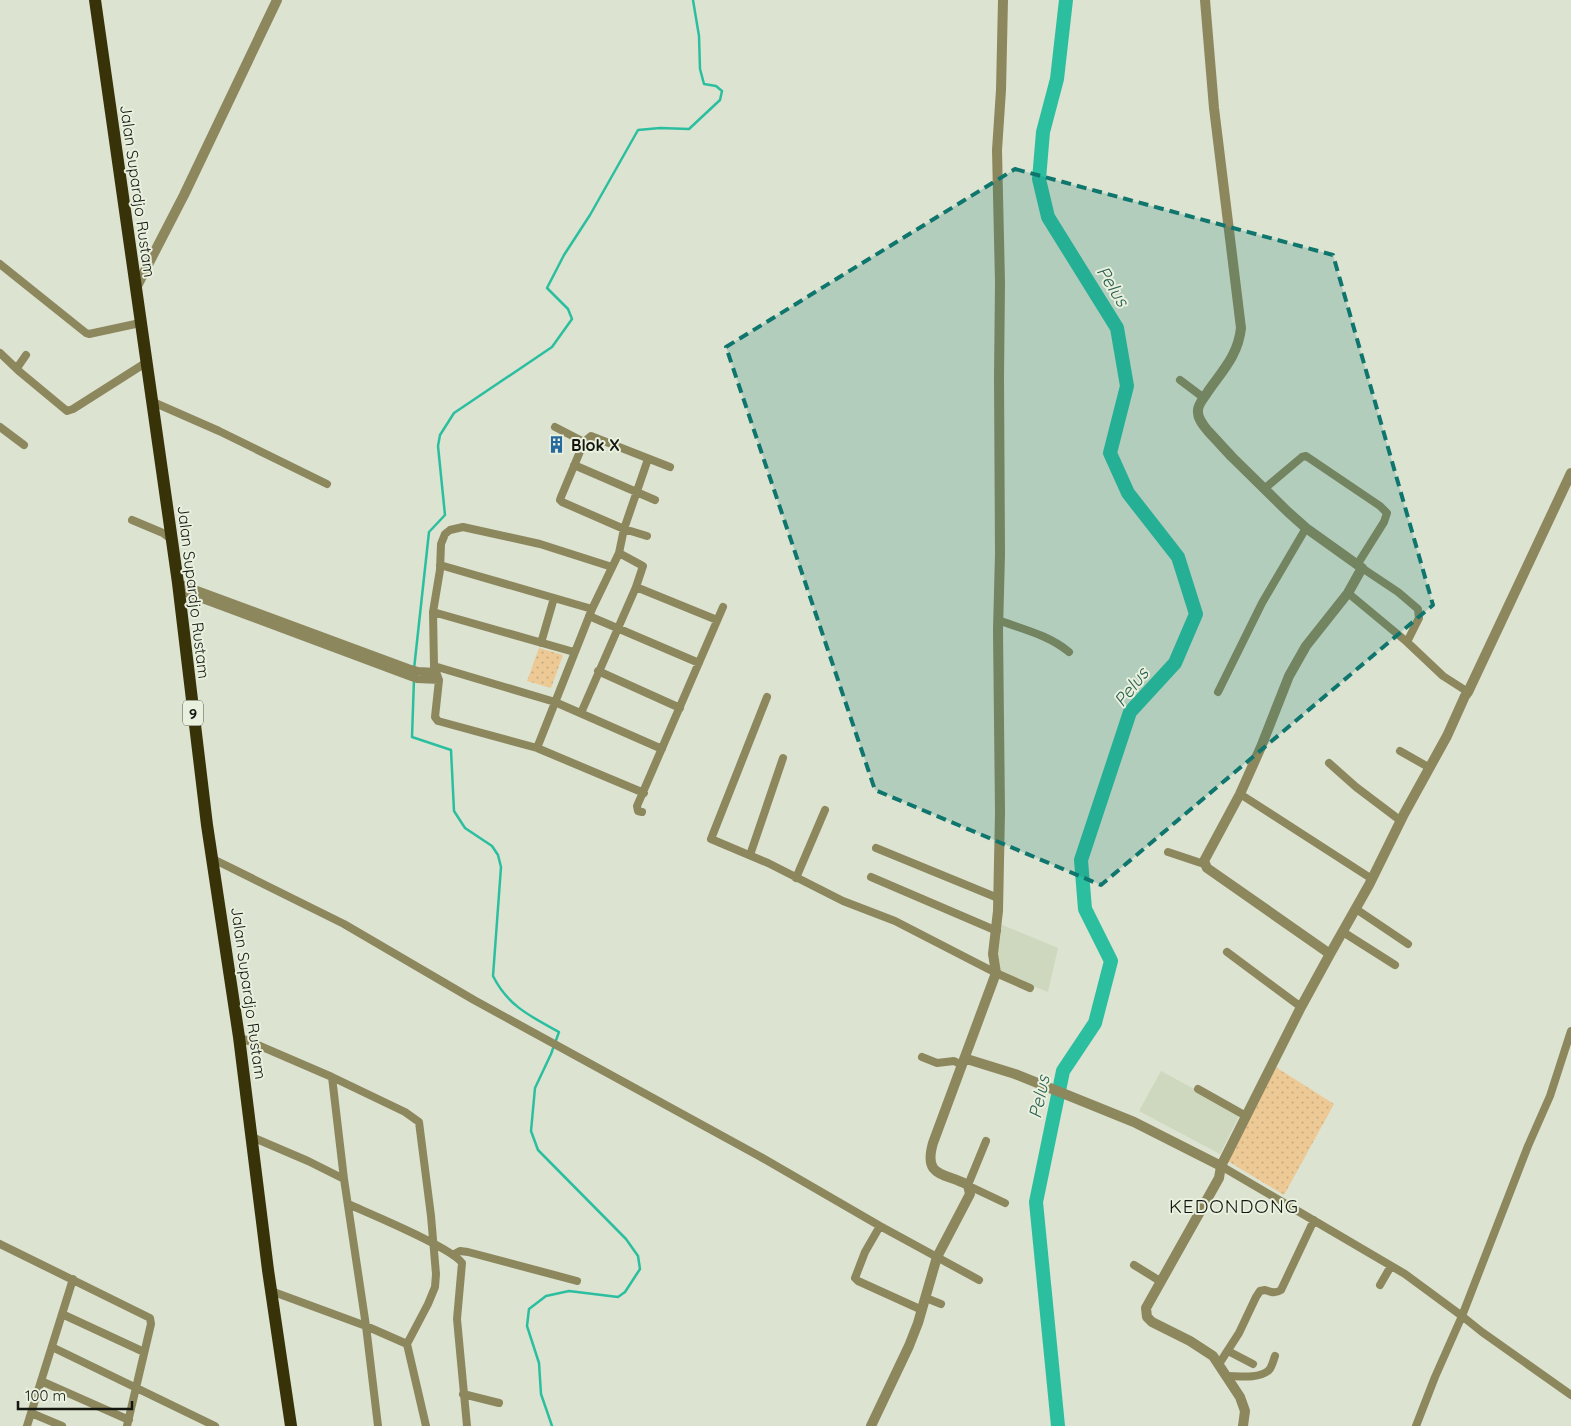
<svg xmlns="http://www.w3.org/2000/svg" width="1571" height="1426" viewBox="0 0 1571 1426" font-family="Quicksand,sans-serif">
<defs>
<pattern id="grass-dots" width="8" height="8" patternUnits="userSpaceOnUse" patternTransform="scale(1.25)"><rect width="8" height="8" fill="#edc995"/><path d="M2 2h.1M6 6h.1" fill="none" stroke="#caac7f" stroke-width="1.8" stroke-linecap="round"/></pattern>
</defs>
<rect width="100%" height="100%" fill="#dce3d1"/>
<path fill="#ced8bf" d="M1000 924 1058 948 1048 992 997 972Z
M1161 1071 1240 1114 1220 1154 1139 1111Z"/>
<path fill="url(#grass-dots)" d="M539 648 563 655 551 688 527 681Z
M1274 1066 1334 1104 1284 1195 1226 1160Z"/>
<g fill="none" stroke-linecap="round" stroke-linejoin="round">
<path stroke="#2bbf9f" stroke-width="2.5" d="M414 669 429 532 445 515 438 446 440 435 454 413 552 347 572 319 568 309 547 288 564 255 590 215 638 130 660 128 689 129 720 100 722 91 716 86 704 84 700 69 699 36 693 0
M414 679 412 737 451 750 454 811 465 828 492 846 498 855 501 867 493 976C508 1006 530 1016 559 1032L551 1054 535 1088 531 1131 538 1150 626 1239 638 1256 640 1269 625 1292 618 1297 569 1291 546 1296 529 1309 527 1326 539 1363 541 1394 552 1426"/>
<path stroke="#2bbf9f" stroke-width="14" d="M1058 1426 1036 1202 1063 1071 1095 1023 1111 961 1085 909 1081 860 1130 712 1175 663 1196 614 1178 557 1128 493 1110 453 1127 386 1117 328 1048 217 1039 179 1043 132 1057 79 1066 0"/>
<path stroke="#8d875e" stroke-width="8" d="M0 264 86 333 89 334 140 323
M0 353 20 372 67 411 73 409 147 362
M17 368 26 355
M1180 380 1204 398
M153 402 219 431 327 484
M0 427 24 445
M555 427 584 442
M574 465 655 500
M1264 489 1302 457 1306 456 1380 506 1387 513 1384 522 1357 565
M132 520 163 533 171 539
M647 536 624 529 562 502 560 500 561 497 584 442 591 436 670 467
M619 553 624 529 648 459
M440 565 592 609
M612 567 540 544 463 527 450 530 445 534 441 544 440 570 433 612 434 666 439 680 435 717 438 721 537 748 644 793
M1362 568 1398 592 1418 609 1419 618 1407 642
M178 583 408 668 418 671 436 672
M178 590 406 675 417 679 439 680
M1348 593 1407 642 1443 676 1468 692
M433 612 574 652
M589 616 699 663
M998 620C1022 629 1049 635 1069 652
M541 643 554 598
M434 666 555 702 662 749
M598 671 680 708
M1218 692 1262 603 1306 528
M767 697 711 839 768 863 843 901 895 921 996 973 1030 988
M581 713 636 587
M537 748 592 609 619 553 643 566 636 587 717 620
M1400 751 1430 768
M1329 763 1356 787 1401 821
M1240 794 1372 879
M642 812 638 811 637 806 723 607
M876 848 998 898
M1168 852 1204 864
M750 855 783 758
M213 859 344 924 474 1000 759 1156 880 1226 979 1280
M871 877 997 931
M796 878 825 810
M1356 909 1408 944
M1343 932 1395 965
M1227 952 1301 1007
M239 1037 332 1077 344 1179
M922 1057 937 1063 954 1061 962 1065
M332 1077 405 1112 419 1122 431 1216 436 1274 435 1287 428 1304 407 1344 426 1426
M1198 1089 1246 1116
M252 1137 308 1161 344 1179 366 1326 378 1426
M1221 1166 1405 1274 1462 1316 1482 1332 1571 1395
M968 1185 986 1141
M969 1186 1005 1203
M348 1204C370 1214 451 1247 462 1263L457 1319 467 1426
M880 1226 865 1252 855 1278 858 1281 922 1310
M0 1244 150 1318 151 1324 127 1426
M453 1255 460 1251 468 1252 577 1281
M1134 1265 1160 1281
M1380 1285 1391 1266
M271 1291 366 1326 407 1344
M926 1298 941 1304
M62 1314 144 1352
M52 1347 215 1426
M1228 1351 1253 1364
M1219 1364 1239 1333 1256 1297 1260 1291 1265 1290C1271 1292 1275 1294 1281 1290L1314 1220
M1227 1376C1238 1376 1258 1379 1268 1371 1272 1368 1273 1361 1275 1356
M41 1381 129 1420
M463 1394 499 1403
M31 1413 62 1426
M27 1426 73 1279
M1416 1426 1435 1377 1462 1316 1528 1146 1550 1096 1571 1031"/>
<path stroke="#8d875e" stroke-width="10" d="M1205 0 1214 108 1241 328C1238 356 1222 371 1207 393 1204 398 1198 404 1198 410 1197 418 1203 425 1208 431L1232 457 1288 512 1306 528 1362 568 1348 593 1306 646 1289 676 1261 747 1240 794 1204 861 1207 868 1330 954 1301 1007 1221 1166
M136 288 184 195 277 0
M1330 954 1369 885 1404 814 1447 736 1465 696 1468 692 1571 473
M964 1060H970L1015 1074 1134 1122 1221 1166 1219 1178 1146 1308 1147 1317 1152 1322 1190 1341 1213 1356 1240 1397 1245 1411 1243 1426
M871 1426 909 1346 918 1323 937 1257 970 1194 968 1185C944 1172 923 1178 933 1143L996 973 993 954 998 911 1000 812 998 630 1000 554 999 377 1000 283 997 150 1001 90 1003 0"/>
<path stroke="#383208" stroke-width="12" d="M95 0 178 583 207 825 239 1037 268 1270 291 1426"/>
</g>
<path fill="#0f766e" fill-opacity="0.2" stroke="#0f766e" stroke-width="4" stroke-dasharray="10 6" stroke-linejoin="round" d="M1015 169 1333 255 1433 605 1101 885 875 790 726 347Z"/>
<defs>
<symbol id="building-bare" viewBox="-9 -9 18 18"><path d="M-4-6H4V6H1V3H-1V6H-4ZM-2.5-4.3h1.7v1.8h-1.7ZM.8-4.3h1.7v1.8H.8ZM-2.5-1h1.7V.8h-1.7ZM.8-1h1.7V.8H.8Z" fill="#25699e" stroke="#e9f0de" stroke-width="2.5" paint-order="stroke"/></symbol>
</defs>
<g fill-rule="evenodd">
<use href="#building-bare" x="544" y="432" width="25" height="25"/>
</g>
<g text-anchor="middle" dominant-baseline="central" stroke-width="4" stroke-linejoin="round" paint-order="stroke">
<rect fill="#e9f0de" stroke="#54574e" stroke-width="1" x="183" y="700.5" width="20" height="25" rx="4"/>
<g font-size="15" font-weight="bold" fill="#141610">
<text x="193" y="713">9</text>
</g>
<g font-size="16" fill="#141610" stroke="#e9f0de">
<text transform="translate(138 191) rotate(82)">Jalan Supardjo Rustam</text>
<text transform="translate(194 592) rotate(83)">Jalan Supardjo Rustam</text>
<text transform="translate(249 993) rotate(82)">Jalan Supardjo Rustam</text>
</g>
<g font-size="16" font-weight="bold" fill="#141610" stroke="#e9f0de" text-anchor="start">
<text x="571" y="445">Blok X</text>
</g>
<g font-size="18" font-style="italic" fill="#275e4f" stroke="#e9f0de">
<text transform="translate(1113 286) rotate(58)">Pelus</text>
<text transform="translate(1131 687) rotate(-52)">Pelus</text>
<text transform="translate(1039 1097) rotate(-78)">Pelus</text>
</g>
<g font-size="19" letter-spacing="1" fill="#141610" stroke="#e9f0de">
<text x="1234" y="1206">KEDONDONG</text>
</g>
</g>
<path d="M18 1401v8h114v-8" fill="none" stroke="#141610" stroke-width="2.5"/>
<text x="25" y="1401" font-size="15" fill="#141610" stroke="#e9f0de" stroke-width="4" paint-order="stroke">100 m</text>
</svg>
